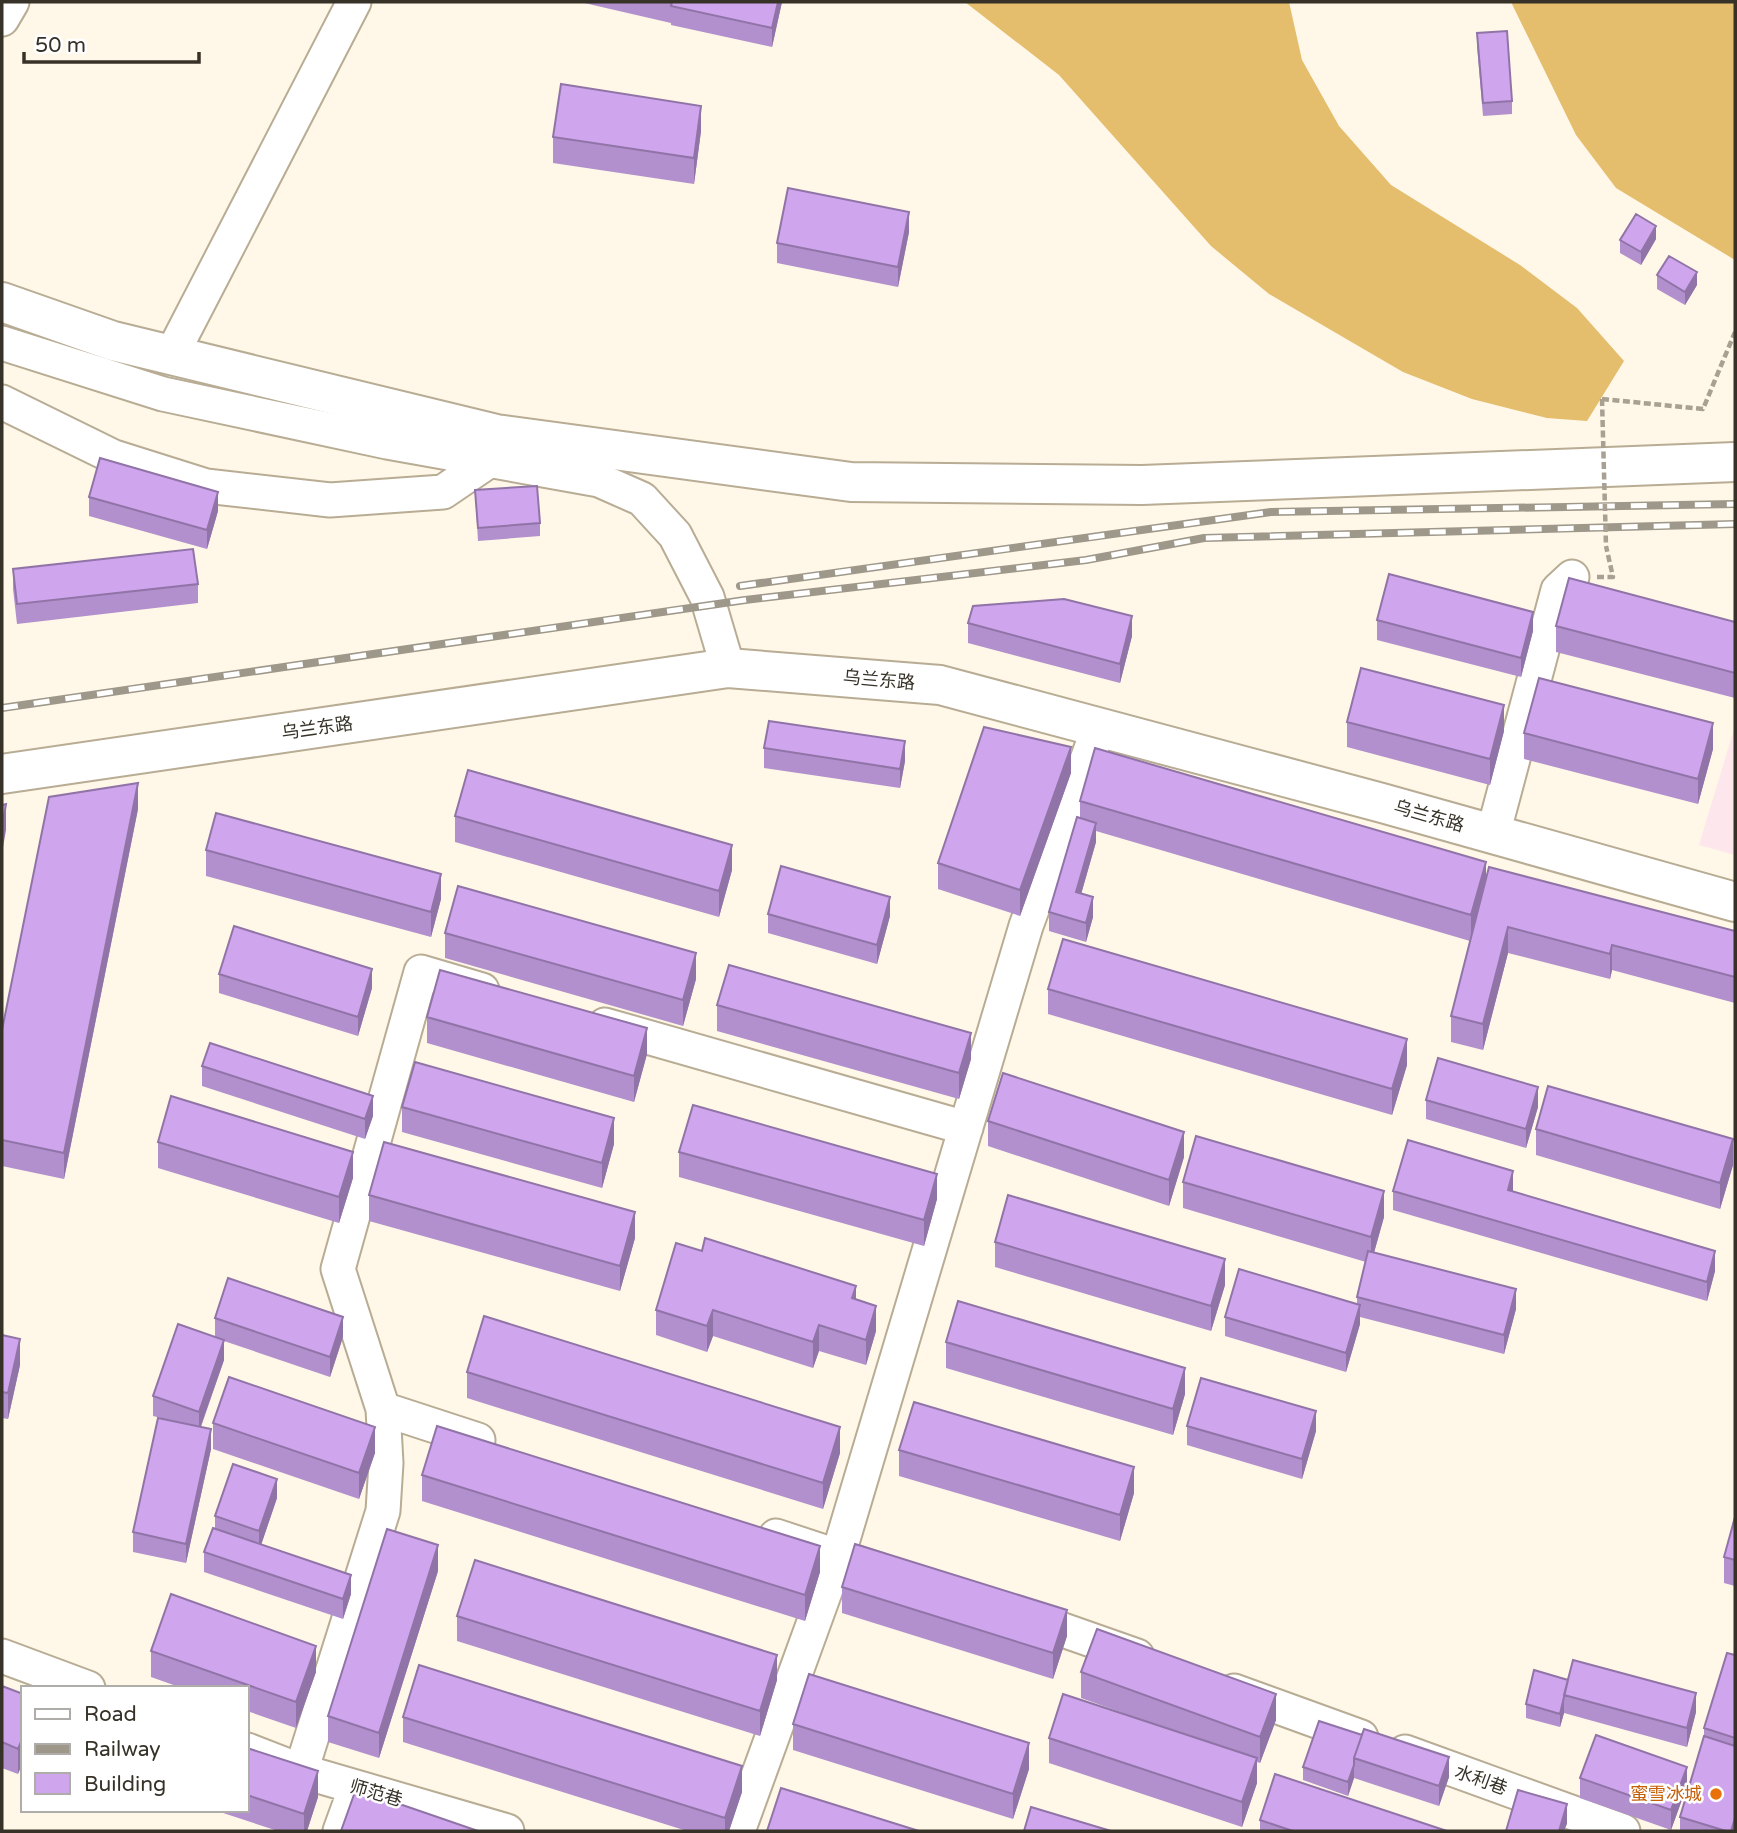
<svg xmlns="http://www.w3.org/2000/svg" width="1737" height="1833" viewBox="0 0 1737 1833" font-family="'Varela Round','Noto Sans SC',sans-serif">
<rect width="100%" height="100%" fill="#fff7e7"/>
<path fill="#fde7ed" d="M1735 726V855L1699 845Z"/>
<path fill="#e4bd6d" d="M965 2H1289L1302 60 1339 126 1391 185 1520 265 1577 308 1624 361 1587 421 1547 418 1472 399 1403 372 1269 294 1211 246 1059 75Z
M1511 2H1735V260L1616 188 1576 135Z"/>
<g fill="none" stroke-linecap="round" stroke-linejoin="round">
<defs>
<path id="minor" d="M2 19 12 2
M2 343 163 394 387 442 599 480 642 499 675 535 707 597 728 668
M171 356 354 2
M2 402 114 457 206 486 330 500 443 492 490 460
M1493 834 1558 590 1572 577
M605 1025 966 1128
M383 1409 478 1440
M776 1536 891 1574
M1026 1617 1137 1656
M2 1656 88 1688
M1234 1691 1361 1737
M247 1750 301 1771 507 1831
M1405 1752 1623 1831
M301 1771 383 1511 386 1463 383 1409 338 1269 421 972 482 990
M340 1831 356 1787
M738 1831 838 1556 1026 926 1099 727"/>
<path id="major" d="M2 302 113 341 496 434 851 482 1142 485 1735 462
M2 774 728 668 940 685 1382 803 1735 902"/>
</defs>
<use href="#minor" stroke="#b8ac94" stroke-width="37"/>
<use href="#major" stroke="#b8ac94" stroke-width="42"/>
<path stroke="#a7a093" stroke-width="4.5" stroke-dasharray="7 3.5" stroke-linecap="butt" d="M1602 399 1703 409 1735 332
M1597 577H1613L1606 546"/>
<use href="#minor" stroke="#fff" stroke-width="33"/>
<use href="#major" stroke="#fff" stroke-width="38"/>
<defs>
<path id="rail" d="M740 586 1271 512 1735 504
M2 708 745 600 1086 560 1204 538 1735 524"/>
</defs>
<use href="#rail" stroke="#9e988b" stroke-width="8"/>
<use href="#rail" stroke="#fff" stroke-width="5" stroke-dasharray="16" stroke-linecap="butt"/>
<path stroke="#a7a093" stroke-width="4.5" stroke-dasharray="7 3.5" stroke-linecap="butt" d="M1602 399 1606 546"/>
</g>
<path fill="#b28fcd" d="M580 2H782L772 47 671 25V23Z
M1477 33 1512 101V114L1483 116 1477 46Z
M701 131 694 184 553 163V137Z
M909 232 898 287 777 263V243Z
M1656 239 1641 265 1620 253V240Z
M1657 275 1697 285 1685 305 1657 289Z
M475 490 540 523V536L478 541Z
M89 497 218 511 207 549 89 516Z
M13 569 198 584V603L17 624 13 589Z
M1377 620 1533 631 1521 677 1377 640Z
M1735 622V698L1556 652V626Z
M968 623 1132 636 1120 683 968 643Z
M1347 722 1504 731 1490 785 1347 747Z
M1524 733 1713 749 1698 804 1524 759Z
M764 748 905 761 900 788 764 768Z
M1735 769V794H1734V774Z
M1071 773 1020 916 938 889V863Z
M1080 801 1486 879 1735 931V1003L1612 970 1610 979 1508 953 1483 1050 1451 1042V1016L1470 941 1096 831V842L1081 894 1093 917 1086 942 1049 931V912L1080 818Z
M138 809 64 1179 2 1166V1030Z
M455 816 732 870 719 917 455 842Z
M206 850 441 899 431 937 206 876Z
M768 914 890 916 877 964 768 933Z
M445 933 696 979 683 1026 445 958Z
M219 974 372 988 358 1036 219 993Z
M1048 989 1407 1065 1392 1115 1048 1014Z
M717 1005 971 1059 959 1099 717 1031Z
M427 1017 647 1054 634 1102 427 1043Z
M202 1066 373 1116 365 1139 202 1086Z
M1426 1100 1538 1107 1526 1148 1426 1119Z
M402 1107 614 1144 602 1188 402 1132Z
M988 1121 1184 1157 1169 1206 988 1146Z
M1536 1129 1733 1165 1720 1209 1536 1155Z
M158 1142 353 1178 339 1223 158 1168Z
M679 1152 937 1199 924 1246 679 1177Z
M1183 1182 1384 1217 1374 1253 1516 1309 1504 1354 1360 1317V1324L1346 1372 1225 1336V1317L1357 1304V1297L1366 1262 1183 1208Z
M1393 1191 1513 1192 1715 1271 1707 1301 1393 1210Z
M369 1195 635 1238 620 1291 369 1221Z
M995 1242 1225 1285 1211 1331 995 1267Z
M856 1299 876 1331 866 1365 819 1351 813 1368 713 1336 707 1352 656 1335V1310Z
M215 1318 343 1337 330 1377 224 1341V1360L201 1427 211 1449 186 1563 133 1552V1532L161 1418 153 1416V1396L215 1337Z
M2 1335 20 1365 8 1419 2 1418Z
M946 1342 1185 1394 1173 1435 946 1368Z
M467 1372 840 1453 823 1509 467 1398Z
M213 1423 375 1453 359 1499 213 1449Z
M1187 1426 1316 1431 1302 1479 1187 1445Z
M899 1450 1134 1493 1120 1541 899 1476Z
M422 1475 820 1572 805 1621 422 1501Z
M277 1498 261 1545 351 1594 343 1619 204 1572V1552L215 1529V1516Z
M1735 1517V1586L1724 1583V1557Z
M438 1571 379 1758 328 1742V1716Z
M842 1587 1067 1636 1053 1679 842 1613Z
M457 1616 777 1680 760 1736 457 1641Z
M151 1651 316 1672 296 1728 247 1711V1688H182L151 1677Z
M1735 1655V1831H1680V1817L1704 1736V1728Z
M1081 1672 1276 1720 1260 1763 1257 1762V1783L1242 1827 1049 1763V1738L1134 1717 1081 1698Z
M1568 1680 1696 1712 1687 1747 1564 1713 1560 1727 1526 1718V1704Z
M2 1686 23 1694 18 1774 2 1768Z
M403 1717 742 1792 729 1831H687L403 1742Z
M793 1724 1029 1769 1013 1819 793 1750Z
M1362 1735 1449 1777 1439 1806 1354 1778 1348 1796 1303 1780V1767Z
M247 1748 318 1797 307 1831H278L214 1810H247Z
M1580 1778 1687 1786 1671 1830 1580 1798Z
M1260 1820 1447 1831H1260Z"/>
<path fill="#9174a7" d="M778 2H782L772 47V28Z
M701 106V131L694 184V158Z
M909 212V232L898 287V267Z
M1656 226V239L1641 265V252Z
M1697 272V285L1685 305V292Z
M218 492V511L207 549V530Z
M1533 612V631L1521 677V658Z
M1132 616V636L1120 683V664Z
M1504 705V731L1490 785V759Z
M1713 723V749L1698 804V779Z
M905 741V761L900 788V769Z
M1071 747V773L1020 916V890Z
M138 783V809L64 1179V1153Z
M6 804V830L2 853V827Z
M1096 823V842L1076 912V892Z
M732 845V870L719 917V891Z
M1486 862V888L1471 941V915Z
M441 874V899L431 937V912Z
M890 897V916L877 964V945Z
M1093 897V917L1086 942V923Z
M1508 927V953L1483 1050V1024Z
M1612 945V970L1610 979V954Z
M696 953V979L683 1026V1000Z
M372 969V988L358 1036V1017Z
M647 1028V1054L634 1102V1076Z
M971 1033V1059L959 1099V1073Z
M1407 1039V1065L1392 1115V1089Z
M1538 1087V1107L1526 1148V1129Z
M373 1096V1116L365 1139V1119Z
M614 1118V1144L602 1188V1163Z
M1184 1132V1157L1169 1206V1180Z
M1733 1139V1165L1720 1209V1183Z
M353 1152V1178L339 1223V1197Z
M1513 1171V1191L1508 1210V1190Z
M937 1174V1199L924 1246V1220Z
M1384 1191V1217L1371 1263V1237Z
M635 1212V1238L620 1291V1266Z
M1715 1251V1271L1707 1301V1282Z
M1225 1259V1285L1211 1331V1306Z
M856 1286V1311L852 1298Z
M1516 1289V1309L1504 1354V1335Z
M1360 1305V1324L1346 1372V1353Z
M876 1306V1331L866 1365V1340Z
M713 1310V1336L707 1352V1326Z
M343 1317V1337L330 1377V1357Z
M819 1325V1351L813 1368V1342Z
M20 1339V1365L8 1419V1393Z
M224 1340V1360L199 1431V1412Z
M1185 1368V1394L1173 1435V1409Z
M1316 1411V1431L1302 1479V1459Z
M375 1427V1453L359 1499V1473Z
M840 1427V1453L823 1509V1483Z
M211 1429V1449L186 1563V1544Z
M1134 1467V1493L1120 1541V1515Z
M277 1479V1498L259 1551V1531Z
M438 1545V1571L379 1758V1733Z
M820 1546V1572L805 1621V1595Z
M351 1575V1594L343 1619V1599Z
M1067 1610V1636L1053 1679V1653Z
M316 1646V1672L296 1728V1702Z
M777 1655V1680L760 1736V1711Z
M1696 1693V1712L1687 1747V1728Z
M1276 1694V1720L1260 1763V1737Z
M1564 1700V1713L1560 1727V1714Z
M23 1737V1763L18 1774V1749Z
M1029 1743V1769L1013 1819V1794Z
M1449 1757V1777L1439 1806V1786Z
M1257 1758V1783L1242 1827V1802Z
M1354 1765V1778L1348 1796V1782Z
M742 1766V1792L729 1831H725V1818Z
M1687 1767V1786L1671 1830V1810Z
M318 1771V1797L307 1831H304V1814Z
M1567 1804V1824L1564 1831H1559Z
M1735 1818V1831H1731Z"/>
<path fill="#cfa6ee" stroke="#9174a7" stroke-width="2" d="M672 2H778L772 28 671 6Z
M1507 31 1512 101 1483 103 1477 33Z
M561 84 701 106 694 158 553 137Z
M788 188 909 212 898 267 777 243Z
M1636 214 1656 226 1641 252 1620 240Z
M1669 256 1697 272 1685 292 1657 275Z
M100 458 218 492 207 530 89 497Z
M537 486 540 523 478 528 475 490Z
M193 549 198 584 17 604 13 569Z
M1389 574 1533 612 1521 658 1377 620Z
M1569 578 1735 622V673L1556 626Z
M1064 599 1132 616 1120 664 968 623 973 606Z
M1361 668 1504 705 1490 759 1347 722Z
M1539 678 1713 723 1698 779 1524 733Z
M769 721 905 741 900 769 764 748Z
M984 727 1071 747 1020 890 938 863Z
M1095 748 1486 862 1471 915 1080 801Z
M468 770 732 845 719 891 455 816Z
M138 783 64 1153 2 1140V1030L49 797Z
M6 804 2 827V805Z
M216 813 441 874 431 912 206 850Z
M1077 817 1096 823 1076 892 1093 897 1086 923 1049 912Z
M781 866 890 897 877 945 768 914Z
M1489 867 1735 931V977L1612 945 1610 954 1508 927 1483 1024 1451 1016Z
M458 886 696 953 683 1000 445 933Z
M234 926 372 969 358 1017 219 974Z
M1063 939 1407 1039 1392 1089 1048 989Z
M729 965 971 1033 959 1073 717 1005Z
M440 970 647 1028 634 1076 427 1017Z
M210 1043 373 1096 365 1119 202 1066Z
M1438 1058 1538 1087 1526 1129 1426 1100Z
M415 1062 614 1118 602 1163 402 1107Z
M1003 1073 1184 1132 1169 1180 988 1121Z
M1548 1086 1733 1139 1720 1183 1536 1129Z
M171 1096 353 1152 339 1197 158 1142Z
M693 1105 937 1174 924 1220 679 1152Z
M1196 1136 1384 1191 1371 1237 1183 1182Z
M1408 1140 1513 1171 1508 1190 1715 1251 1707 1282 1393 1191Z
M384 1142 635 1212 620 1266 369 1195Z
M1008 1195 1225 1259 1211 1306 995 1242Z
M705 1238 856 1286 852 1298 876 1306 866 1340 819 1325 813 1342 713 1310 707 1326 656 1310 676 1243 702 1251Z
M1368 1251 1516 1289 1504 1335 1357 1297Z
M1239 1269 1360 1305 1346 1353 1225 1317Z
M228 1278 343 1317 330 1357 215 1318Z
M958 1301 1185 1368 1173 1409 946 1342Z
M484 1316 840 1427 823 1483 467 1372Z
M178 1324 224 1340 199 1412 153 1396Z
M2 1335 20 1339 8 1393 2 1392Z
M229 1377 375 1427 359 1473 213 1423Z
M1201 1378 1316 1411 1302 1459 1187 1426Z
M914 1402 1134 1467 1120 1515 899 1450Z
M158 1418 211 1429 186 1544 133 1532Z
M437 1426 820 1546 805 1595 422 1475Z
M233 1464 277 1479 259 1531 215 1516Z
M1735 1517V1560L1724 1557Z
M213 1528 351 1575 343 1599 204 1552Z
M387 1529 438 1545 379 1733 328 1716Z
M855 1544 1067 1610 1053 1653 842 1587Z
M475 1560 777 1655 760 1711 457 1616Z
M171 1594 316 1646 296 1702 151 1651Z
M1097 1629 1276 1694 1260 1737 1081 1672Z
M1727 1653 1735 1655V1738L1704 1728Z
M1573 1660 1696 1693 1687 1728 1564 1695Z
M419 1665 742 1766 725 1818 403 1717Z
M1534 1670 1568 1680 1560 1714 1526 1704Z
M809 1674 1029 1743 1013 1794 793 1724Z
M2 1686 23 1694V1737L18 1749 2 1742Z
M1063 1694 1257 1758 1242 1802 1049 1738Z
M1319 1721 1362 1735 1354 1758V1765L1348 1782 1303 1767Z
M1364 1729 1449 1757 1439 1786 1354 1758Z
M1596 1735 1687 1767 1671 1810 1580 1778Z
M1704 1736 1735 1746V1818L1731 1831H1726L1680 1817Z
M247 1748 318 1771 304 1814 247 1795Z
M1275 1774 1447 1831H1293L1260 1820Z
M781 1788 919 1831H767Z
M356 1789 478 1831H341Z
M1518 1790 1567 1804 1559 1831H1506Z
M1031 1807 1111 1831H1024Z"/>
<circle fill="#e8710a" stroke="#fff" stroke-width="2.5" cx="1716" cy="1794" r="7"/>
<g text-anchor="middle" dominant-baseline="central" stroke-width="5" stroke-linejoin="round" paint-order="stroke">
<g font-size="18" fill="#373228" stroke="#fff">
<text transform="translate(879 680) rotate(5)">乌兰东路</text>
<text transform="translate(317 728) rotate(-8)">乌兰东路</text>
<text transform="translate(1429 816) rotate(16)">乌兰东路</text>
<text transform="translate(1481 1780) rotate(20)">水利巷</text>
<text transform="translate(376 1793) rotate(16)">师范巷</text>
</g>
<g font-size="18" fill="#c56008" stroke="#fff" text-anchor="end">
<text x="1702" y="1794">蜜雪冰城</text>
</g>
</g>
<rect width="1737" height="1833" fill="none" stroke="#373228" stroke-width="7"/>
<rect x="21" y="1686" width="228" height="126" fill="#ffffff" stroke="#afada9" stroke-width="2"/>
<rect x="35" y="1709" width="35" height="10" fill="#ffffff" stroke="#afada9" stroke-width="2"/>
<text x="84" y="1721" font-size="21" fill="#373228">Road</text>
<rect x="35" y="1744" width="35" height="10" fill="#9e988b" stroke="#afada9" stroke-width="2"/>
<text x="84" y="1756" font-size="21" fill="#373228">Railway</text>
<rect x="35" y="1773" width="35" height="21" fill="#cfa6ee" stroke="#afada9" stroke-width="2"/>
<text x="84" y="1791" font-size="21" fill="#373228">Building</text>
<path d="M24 52v10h175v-10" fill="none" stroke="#373228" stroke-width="3.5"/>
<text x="35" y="52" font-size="21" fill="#373228" stroke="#ffffff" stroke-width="5" paint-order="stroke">50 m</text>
</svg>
